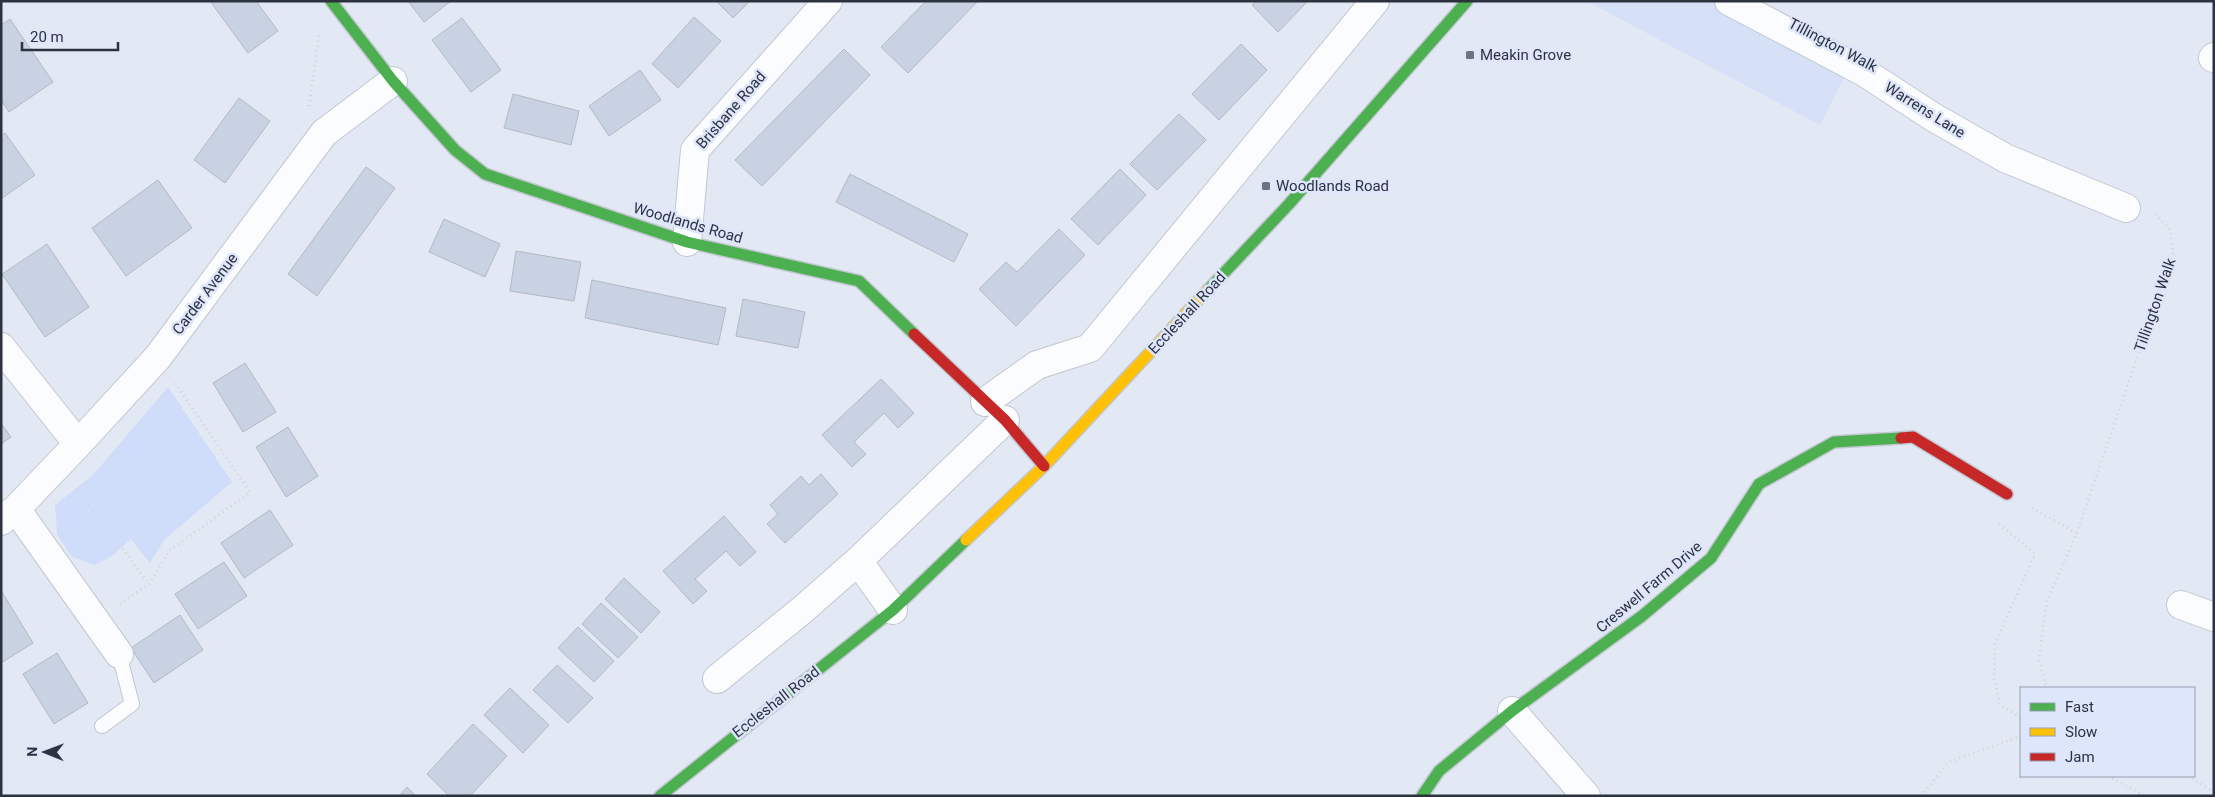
<svg xmlns="http://www.w3.org/2000/svg" width="2215" height="797" viewBox="0 0 2215 797" font-family="Roboto,sans-serif">
<rect width="100%" height="100%" fill="#e3e9f4"/>
<path fill="#d6e1f7" d="M1586 1H1710L1845 76 1820 125Z"/>
<path fill="#cfdcfa" d="M168 387 232 482 164 540 150 563 131 539 111 557 94 565 71 556 57 534 55 505 93 475Z"/>
<path fill="#c9d2e3" stroke="#b3b9c3" d="M210 1H256L278 31 248 53Z
M408 1H451L424 22Z
M716 1H750L733 18Z
M926 1H978L908 73 881 47Z
M1256 1H1308L1278 32 1252 5Z
M694 17 721 41 678 88 652 64Z
M462 18 501 70 471 92 432 40Z
M10 19 53 82 9 112 1 100V25Z
M1241 44 1267 70 1219 120 1192 94Z
M844 49 870 75 762 186 735 160Z
M640 70 661 100 609 136 589 106Z
M513 94 579 111 571 145 504 128Z
M239 98 270 121 225 183 194 160Z
M1179 114 1206 140 1157 190 1130 164Z
M5 133 35 175 1 199V136Z
M366 167 395 188 317 296 288 274Z
M1120 169 1146 195 1098 245 1071 219Z
M850 174 968 234 954 262 836 202Z
M158 180 192 228 126 276 92 228Z
M444 219 500 244 485 277 429 252Z
M1059 229 1085 255 1016 326 979 289 1006 262 1017 272Z
M47 244 89 307 45 337 2 274Z
M516 251 581 262 574 301 510 291Z
M592 280 726 308 718 345 585 318Z
M743 299 805 312 798 348 736 336Z
M245 363 276 412 243 432 213 383Z
M881 379 914 413 898 428 884 413 854 442 866 454 852 467 822 435Z
M1 423 11 437 1 444Z
M288 427 318 476 286 497 256 447Z
M821 474 838 494 785 543 767 524 778 514 770 505 801 476 809 485Z
M270 510 293 545 244 578 221 543Z
M724 516 756 552 740 566 726 551 695 579 707 591 693 604 663 571Z
M224 562 247 596 198 629 175 594Z
M624 578 660 612 641 633 605 599Z
M2 592 33 643 1 663V592Z
M601 603 638 637 618 658 582 624Z
M180 615 203 650 154 683 131 648Z
M578 627 614 661 594 682 558 648Z
M57 653 88 703 54 724 23 674Z
M557 665 593 698 568 723 533 690Z
M510 688 549 725 523 753 484 715Z
M473 724 507 756 470 796H449L427 774Z
M407 787 416 796H399Z"/>
<g fill="none" stroke-linecap="round" stroke-linejoin="round">
<defs>
<path id="lane" d="M102 726 132 704 119 654"/>
<path id="street" d="M1729 1 1864 72 1933 117 2005 158 2126 208
M2213 58 2214 57
M687 242 695 150 828 1
M1 347 78 444
M985 402 1037 365 1090 348 1375 1
M16 509 119 654
M1 521 16 509 78 444 158 357 324 133 393 81
M858 561 893 610
M2181 605 2214 617
M717 679 801 611 858 561 1005 420
M1512 711 1586 796"/>
<path id="fast" d="M331 1 393 81 455 150 485 174 687 242 859 281 914 334
M1208 290 1289 204 1467 1
M660 796 893 610 966 540
M1422 796 1439 771 1512 711 1642 616 1711 558 1759 484 1834 442 1901 438"/>
<path id="slow" d="M966 540 1044 466 1208 290"/>
<path id="jam" d="M914 334 1005 420 1044 466
M1901 438 1913 437 2007 494"/>
</defs>
<use href="#lane" stroke="#c2c7d2" stroke-width="16"/>
<use href="#street" stroke="#c2c7d2" stroke-width="30"/>
<use href="#fast" stroke="#c2c7d2" stroke-width="14"/>
<use href="#slow" stroke="#c2c7d2" stroke-width="14"/>
<use href="#jam" stroke="#c2c7d2" stroke-width="14"/>
<path stroke="#d2d4d7" stroke-width="3" stroke-dasharray="1 4" stroke-linecap="butt" d="M309 106 319 35
M77 489 149 584
M2032 508 2077 533
M1999 524 2035 554 1995 644 1994 680 2000 705 2021 717
M120 604 149 584 169 551 250 492 175 383
M2050 688 2045 684 2039 659 2047 600 2077 533 2173 253 2170 230 2156 214
M2108 776 2145 796
M2188 776 2214 792
M1921 796 1949 762 2021 736"/>
<use href="#lane" stroke="#fbfcfd" stroke-width="14"/>
<use href="#street" stroke="#fbfcfd" stroke-width="28"/>
<use href="#fast" stroke="#4caf50" stroke-width="11"/>
<use href="#slow" stroke="#ffc107" stroke-width="11"/>
<use href="#jam" stroke="#c62828" stroke-width="11"/>
</g>
<g fill="#6d727e" stroke="#dde6fa" stroke-width="2">
<rect x="1465" y="50" width="10" height="10" rx="2.5"/>
<rect x="1261" y="181" width="10" height="10" rx="2.5"/>
</g>
<g text-anchor="middle" dominant-baseline="central" stroke-width="5" stroke-linejoin="round" paint-order="stroke">
<g font-size="15" fill="#2d323f" stroke="#dde6fa">
<text transform="translate(1833 45) rotate(28)">Tillington Walk</text>
<text transform="translate(731 110) rotate(-49)">Brisbane Road</text>
<text transform="translate(1925 110) rotate(32)">Warrens Lane</text>
<text transform="translate(688 223) rotate(16)">Woodlands Road</text>
<text transform="translate(205 294) rotate(-53)">Carder Avenue</text>
<text transform="translate(2155 305) rotate(-71)">Tillington Walk</text>
<text transform="translate(1187 313) rotate(-47)">Eccleshall Road</text>
<text transform="translate(1649 587) rotate(-40)">Creswell Farm Drive</text>
<text transform="translate(776 702) rotate(-38)">Eccleshall Road</text>
</g>
<g font-size="15" fill="#2d323f" stroke="#dde6fa" text-anchor="start">
<text x="1480" y="55">Meakin Grove</text>
<text x="1276" y="186">Woodlands Road</text>
</g>
</g>
<rect width="2215" height="797" fill="none" stroke="#2d323f" stroke-width="5"/>
<rect x="2020" y="687" width="175" height="90" fill="#dde6fa" stroke="#979eaf"/>
<rect x="2030" y="703" width="25" height="8" fill="#4caf50" stroke="#979eaf"/>
<text x="2065" y="712" font-size="15" fill="#2d323f">Fast</text>
<rect x="2030" y="728" width="25" height="8" fill="#ffc107" stroke="#979eaf"/>
<text x="2065" y="737" font-size="15" fill="#2d323f">Slow</text>
<rect x="2030" y="753" width="25" height="8" fill="#c62828" stroke="#979eaf"/>
<text x="2065" y="762" font-size="15" fill="#2d323f">Jam</text>
<g transform="translate(45 752) rotate(271)" stroke="#dde6fa" stroke-width="4" paint-order="stroke">
<path d="M0-4L9 19L0 12L-9 19Z" fill="#2d323f"/>
<text y="-8" font-size="14" font-weight="bold" text-anchor="middle" fill="#2d323f">N</text>
</g>
<path d="M22 42v8h96v-8" fill="none" stroke="#2d323f" stroke-width="2.5"/>
<text x="30" y="42" font-size="15" fill="#2d323f" stroke="#dde6fa" stroke-width="4" paint-order="stroke">20 m</text>
</svg>
